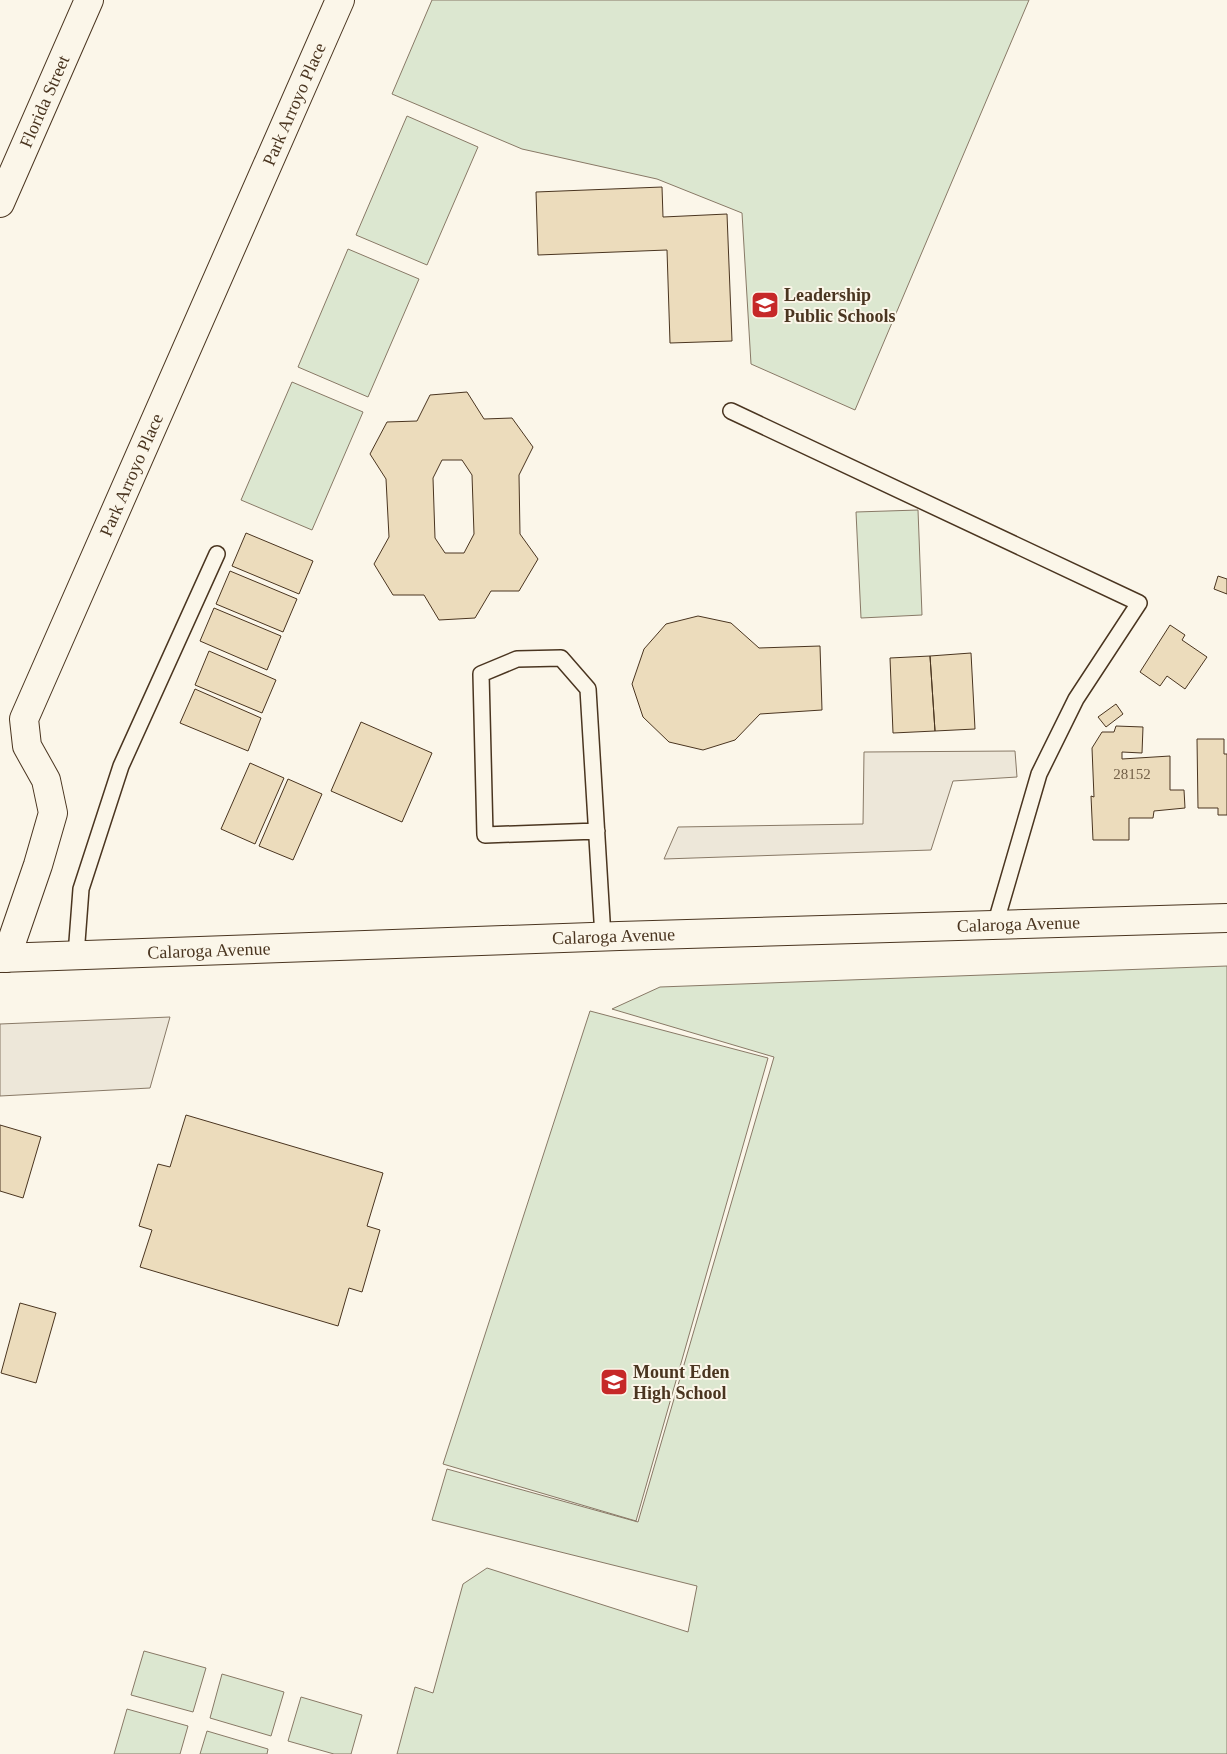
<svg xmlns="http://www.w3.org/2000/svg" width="1227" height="1754" viewBox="0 0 1227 1754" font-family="'Times New Roman',serif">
<rect width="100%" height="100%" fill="#fbf6e9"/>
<path fill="#dce7d0" stroke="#887966" d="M432 0H1029L855 410 751 364 742 213 657 179 522 149 392 94Z
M407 116 478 147 427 265 356 235Z
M348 249 419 279 368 397 298 367Z
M292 382 363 412 312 530 241 500Z
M918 510 922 615 861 618 856 512Z
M1227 966V1754H397L415 1687 433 1693 463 1584 487 1568 688 1632 697 1586 432 1520 447 1469 638 1522 774 1057 612 1009 660 987Z
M590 1011 768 1058 636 1521 443 1464Z
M144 1651 206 1668 193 1712 131 1695Z
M222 1674 284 1692 271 1736 210 1718Z
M301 1697 362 1715 351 1754H334L288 1741Z
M127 1709 188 1726 180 1754H114Z
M207 1731 268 1749 267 1754H200Z"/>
<path fill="#ede7d9" stroke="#887966" d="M1015 751 1017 777 953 781 931 850 664 859 678 827 863 824 864 752Z
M170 1017 150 1088 0 1096V1024Z"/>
<path fill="#ecdcbc" stroke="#4a3520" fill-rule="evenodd" d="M662 187 663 217 727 214 732 341 670 343 667 250 538 255 536 192Z
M467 392 484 419 512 418 533 447 519 475 520 534 538 559 519 591H491L475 618 439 620 424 595H393L374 564 389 537 386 479 370 454 387 422 417 421 430 395ZM442 460H462L472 475 474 534 464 553H445L435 538 433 478Z
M246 533 313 561 299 594 232 566Z
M230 571 297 599 283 632 216 604Z
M1218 576 1227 579V594L1214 589Z
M214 608 281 636 267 670 200 641Z
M698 616 731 623 759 648 820 646 822 710 760 714 735 740 703 750 669 742 643 717 632 684 644 649 666 624Z
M1170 625 1185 635 1182 640 1207 657 1185 689 1167 676 1160 686 1140 672Z
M209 651 276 680 262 713 195 685Z
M971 653 975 729 935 731 930 656Z
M930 656 935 731 893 733 890 658Z
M195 689 261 718 248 751 180 723Z
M1116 704 1123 714 1106 727 1098 717Z
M361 722 432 753 402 822 331 791Z
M1116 726 1143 727 1142 753 1122 752V759L1170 756V790H1184L1185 808 1154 811 1153 818H1129V840H1093L1091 796 1094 797 1092 748 1102 732H1114Z
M1197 739H1224V754H1227V815H1218V808H1198Z
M250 763 284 778 255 844 221 829Z
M288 779 322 794 293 860 259 846Z
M186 1115 383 1173 367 1226 380 1230 362 1292 349 1288 338 1326 140 1267 152 1230 139 1226 158 1164 170 1167Z
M0 1125 41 1137 23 1198 0 1191Z
M20 1303 56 1313 36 1383 1 1373Z"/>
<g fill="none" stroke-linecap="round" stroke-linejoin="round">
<defs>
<path id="lane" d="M731 411 1139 603 1076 699 1039 774 995 925
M597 831 485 835 481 674 517 659 561 658 588 689 603 937
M76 955 81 889 121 766 217 554"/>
<g id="street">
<path id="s1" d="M0 203 89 0"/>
<path id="s2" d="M6 958 38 865 53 813 46 780 27 746 24 719 340 0"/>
</g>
<g id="secondary">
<path id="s3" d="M0 958 619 936 1227 918"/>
</g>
</defs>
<use href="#lane" stroke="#4a3520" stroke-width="18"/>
<use href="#street" stroke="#4a3520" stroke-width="30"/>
<use href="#secondary" stroke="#4a3520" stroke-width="30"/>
<use href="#lane" stroke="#fbf6e9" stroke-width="15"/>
<use href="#street" stroke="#fbf6e9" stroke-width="28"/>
<use href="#secondary" stroke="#fbf6e9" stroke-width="28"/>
</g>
<defs>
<symbol id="school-square" viewBox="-11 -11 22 22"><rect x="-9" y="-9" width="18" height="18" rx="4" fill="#c62828" stroke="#fbf6e9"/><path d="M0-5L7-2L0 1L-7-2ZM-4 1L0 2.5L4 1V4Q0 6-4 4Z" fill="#fff"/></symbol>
</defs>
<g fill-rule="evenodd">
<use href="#school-square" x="749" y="289" width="32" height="32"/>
<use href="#school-square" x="598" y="1366" width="32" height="32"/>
</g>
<g text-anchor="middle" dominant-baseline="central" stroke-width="4" stroke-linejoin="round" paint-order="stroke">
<g font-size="15" fill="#725f47">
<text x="1132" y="774">28152</text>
</g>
<g font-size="18" fill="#4a3520" stroke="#fbf6e9">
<text stroke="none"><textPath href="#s1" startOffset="111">Florida Street</textPath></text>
<text stroke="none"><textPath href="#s2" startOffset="924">Park Arroyo Place</textPath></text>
<text stroke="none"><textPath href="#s2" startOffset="519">Park Arroyo Place</textPath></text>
<text stroke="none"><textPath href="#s3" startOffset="1019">Calaroga Avenue</textPath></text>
<text stroke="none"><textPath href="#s3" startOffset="614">Calaroga Avenue</textPath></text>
<text stroke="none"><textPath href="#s3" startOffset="209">Calaroga Avenue</textPath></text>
</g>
<g font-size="18" font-weight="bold" fill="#4a3520" stroke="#fbf6e9" text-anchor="start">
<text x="784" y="295">Leadership<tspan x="784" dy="21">Public Schools</tspan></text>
<text x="633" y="1372">Mount Eden<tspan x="633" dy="21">High School</tspan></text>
</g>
</g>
</svg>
